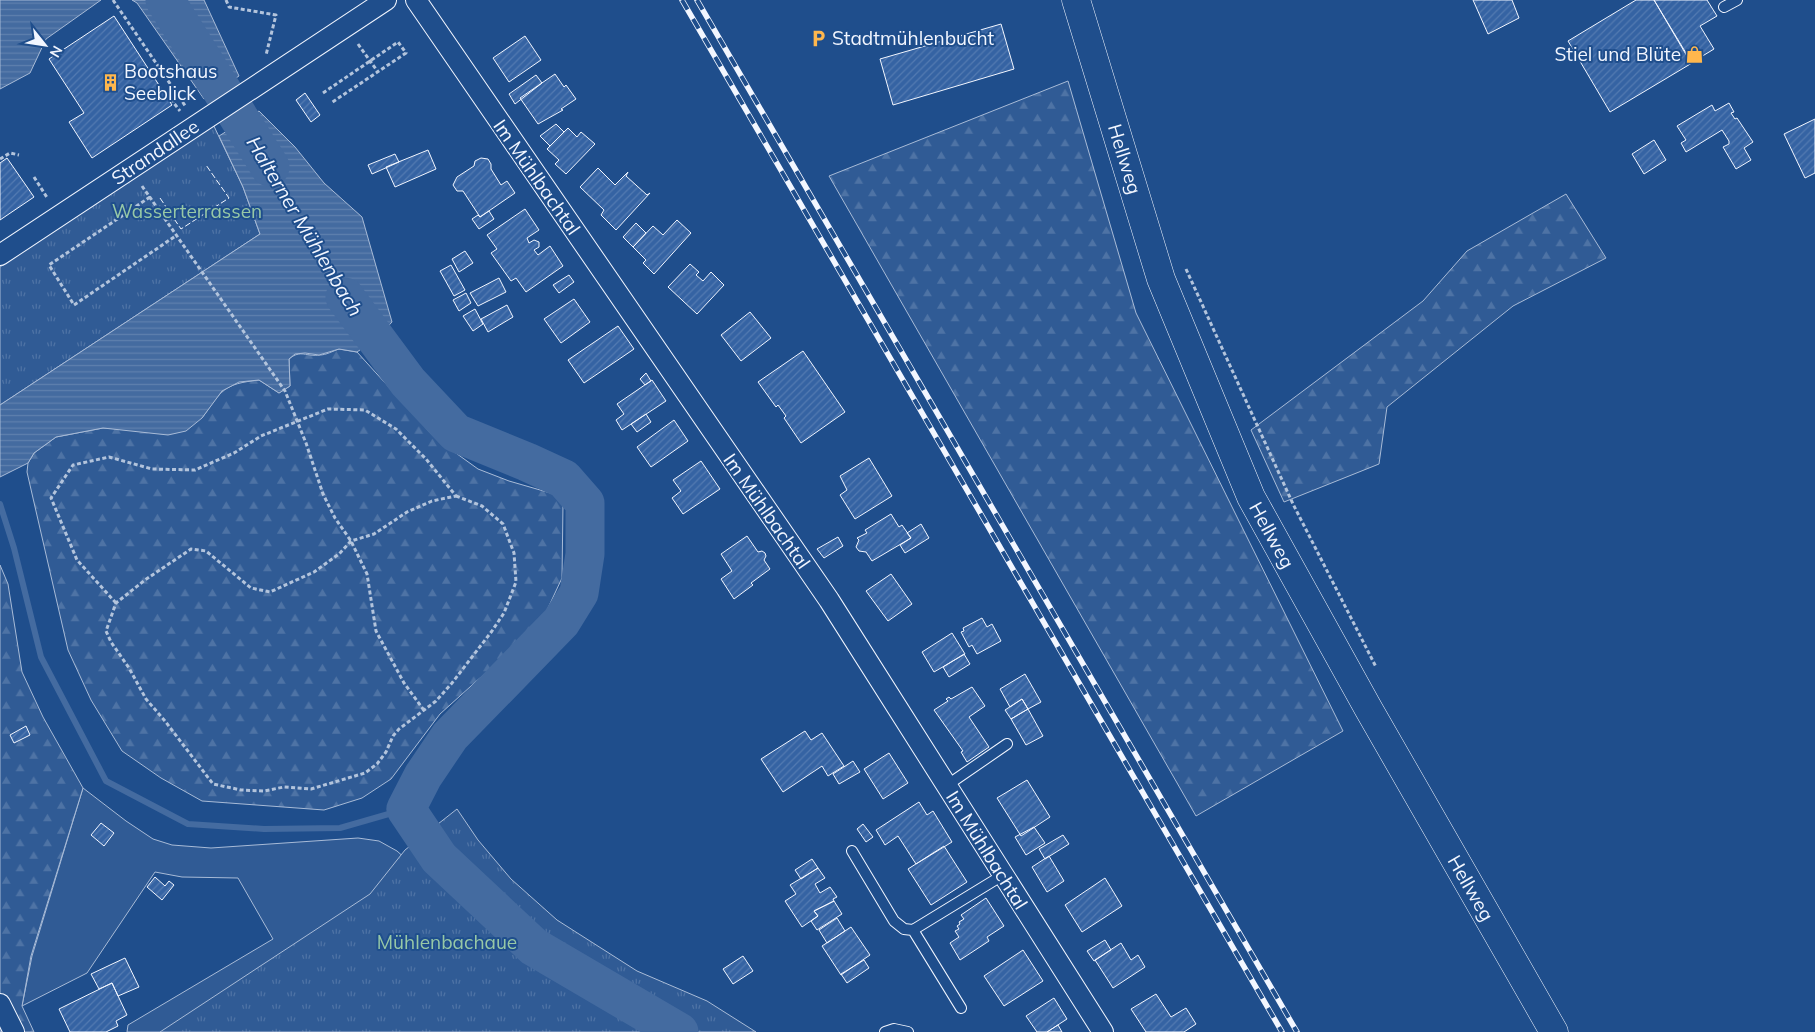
<svg xmlns="http://www.w3.org/2000/svg" width="1815" height="1032" viewBox="0 0 1815 1032" font-family="Mulish,sans-serif">
<defs>
<pattern id="forest-firs" width="22" height="20" patternUnits="userSpaceOnUse" patternTransform="scale(1.25)"><rect width="22" height="20" fill="#305b95"/><path d="M5 1l3.5 6h-7zM16 11l3.5 6h-7z" fill="#4e73a5"/></pattern>
<pattern id="park-tufts" width="24" height="20" patternUnits="userSpaceOnUse" patternTransform="scale(1.25)"><rect width="24" height="20" fill="#305b95"/><path d="M3 7l-1-3M5 7V3M7 7l1-3M15 17l-1-3M17 17v-4M19 17l1-3" fill="none" stroke="#4e73a5"/></pattern>
<pattern id="water-rules" width="6" height="5" patternUnits="userSpaceOnUse" patternTransform="scale(1.25)"><rect width="6" height="5" fill="#446ba0"/><path d="M0 2.5h6" fill="none" stroke="#5f81ae"/></pattern>
<pattern id="building-hatch" width="6" height="6" patternUnits="userSpaceOnUse" patternTransform="scale(1.25)"><rect width="6" height="6" fill="#3563a3"/><path d="M-1 1l2-2M0 6l6-6M5 7l2-2" fill="none" stroke="#537ab1"/></pattern>
</defs>
<rect width="100%" height="100%" fill="#1f4e8c"/>
<path fill="#305b95" stroke="#a8bbd7" d="M83 788 126 821 153 839 172 845 211 848 358 838 379 841 397 851 437 887 648 1032H127L128 1025 273 939 238 878 182 877 155 872 87 973 22 1006 32 956Z"/>
<path fill="url(#forest-firs)" stroke="#a8bbd7" d="M1068 81 1136 313 1343 731 1196 816 829 176Z
M1566 194 1606 258 1513 306 1387 407 1379 464 1284 502 1251 430 1423 301 1467 251Z
M339 349 357 352 435 438 478 469 509 481 554 494 563 504 562 578 541 623 440 714 391 779 362 798 324 810 202 801 161 778 122 751 91 700 68 650 27 472 28 463 34 453 56 437 103 428 128 429 202 418C222 390 223 384 259 380L279 393 290 386 289 359C301 349 306 357 320 355 326 355 333 351 339 349Z
M0 565 8 584 22 672 43 717 83 788 31 956 22 1006 34 1032H0Z"/>
<path fill="url(#park-tufts)" stroke="#a8bbd7" d="M212 122 243 187 260 234 0 405V267Z
M457 809 478 840 511 879 557 920 637 971 707 1001 756 1032H160L370 894 405 850Z"/>
<path fill="url(#water-rules)" stroke="#a8bbd7" d="M0 0H101L46 39 30 73 0 89Z
M132 0H204L239 76 204 99 137 3Z
M259 111 295 147 324 183 362 217 392 322 376 339 357 352 339 349 319 355 305 353 295 354 289 359 290 386 279 393 259 380 239 382 222 391 202 418 186 431 168 435 103 428 56 437 34 453 28 463 0 477V405L260 234 243 187 219 136Z"/>
<g fill="none" stroke-linecap="round" stroke-linejoin="round">
<path stroke="#446ba0" stroke-width="6" d="M0 504 14 548 41 657 106 781 188 824 264 829 340 828 406 809"/>
<path stroke="#446ba0" stroke-width="39" d="M165 0 270 167
M345 297 408 382 456 433 527 462 564 479 585 503V554L579 593 561 622 450 736 423 776 406 809 439 858 534 947 679 1032"/>
</g>
<path fill="url(#building-hatch)" stroke="#f2f6ff" d="M1473 0H1512L1519 18 1488 34Z
M1636 0H1654L1692 63 1610 112 1568 41Z
M1654 0H1707L1717 16 1700 26 1714 49 1691 63Z
M114 16 172 105 92 158 69 122 84 113 49 59Z
M1001 24 1014 69 893 105 880 59Z
M525 36 541 60 509 82 493 58Z
M555 74 564 87 566 85 576 99 561 109 563 110 538 124 520 98Z
M536 75 542 83 515 104 509 94Z
M305 93 320 115 311 122 296 100Z
M1729 103 1734 112 1731 113 1735 119 1737 118 1753 142 1744 148 1751 160 1736 169 1723 147 1729 144V141L1722 130 1686 152 1681 143 1686 140 1677 126 1712 105 1715 111Z
M1815 119V173L1805 178 1784 134Z
M556 124 564 132 550 146 540 136Z
M568 128 577 137 581 132 595 144 566 174 555 164 559 160 547 149Z
M1654 140 1666 160 1644 174 1632 154Z
M428 150 436 169 395 187 386 167Z
M395 154 399 162 372 174 368 165Z
M7 158 34 197 0 220V163Z
M481 158 488 159 491 164V169L501 185 507 181 515 193 480 217 463 191H457L453 185 457 177 474 166 475 161Z
M598 168 615 185 628 172 626 176 647 195 650 193 616 230 601 215 604 210 580 187Z
M525 209 539 230 527 238 529 243 534 240 539 242V247L534 250 538 255 550 246 563 266 526 292 516 278 511 281 491 253 497 249 487 235Z
M489 211 494 219 479 229 472 219 478 215 480 217Z
M677 220 691 233 654 274 643 263 646 260 633 247 653 226 663 235Z
M636 223 646 233 633 247 623 237Z
M465 251 473 263 459 272 452 259Z
M690 264 699 272 696 275 703 281 711 272 724 285 697 314 668 287Z
M451 265 465 290 454 296 440 271Z
M569 275 574 282 559 293 553 285Z
M499 278 506 292 478 306 470 293Z
M466 293 471 303 459 311 453 300Z
M574 299 590 322 561 343 544 319Z
M507 305 513 317 488 332 481 319Z
M475 309 483 324 473 331 463 316Z
M750 312 771 338 741 361 721 335Z
M618 326 634 349 584 383 568 360Z
M803 351 845 412 801 443 784 418 786 416 778 405 776 407 758 382Z
M646 373 651 381 645 385 640 379Z
M652 380 666 401 622 430 616 420 624 414 617 404Z
M646 414 651 422 637 432 631 424Z
M674 420 688 441 651 467 637 447Z
M869 458 892 496 855 519 840 495 847 490 840 476Z
M701 461 720 489 683 514 672 498 681 491 673 480Z
M891 514 899 527 902 525 911 538 872 561 866 552 859 551 856 547 859 540 857 538 867 533 865 530Z
M921 524 929 538 905 553 900 545 911 538 907 533Z
M747 536 758 552 762 551 765 553 766 556 764 560 770 569 751 583 753 585 734 599 721 579 732 571 721 554Z
M838 537 843 546 824 558 817 549Z
M891 574 912 604 888 621 866 591Z
M982 618 987 627 992 624 1001 641 977 654 972 645 969 647 961 632 964 631 963 628Z
M952 633 965 654 934 672 922 652Z
M964 654 970 664 949 677 943 667Z
M1025 674 1041 702 1028 709 1022 699 1010 707 1000 689Z
M972 687 985 706 969 717 989 747 967 762 961 752 963 751 934 710 948 701 946 699 949 697 951 699Z
M1022 699 1028 709 1011 719 1005 710Z
M1028 709 1043 736 1026 745 1011 719Z
M26 726 30 735 14 743 10 735Z
M805 731 811 740 822 733 844 766 828 776 822 766 783 792 761 759Z
M889 753 908 783 883 799 864 769Z
M853 761 860 772 839 784 833 774Z
M1027 780 1050 817 1021 836 997 798Z
M919 802 927 815 933 811 952 842 916 864 898 836 885 845 876 830Z
M101 823 114 833 104 846 91 835Z
M863 824 873 837 866 842 857 829Z
M1034 827 1045 843 1026 855 1015 837Z
M1063 835 1069 844 1045 859 1039 849Z
M944 846 967 882 931 905 908 869Z
M1049 856 1064 881 1047 892 1032 867Z
M812 859 818 868 801 879 795 870Z
M818 868 825 878 815 884 820 893 830 887 837 897 833 899 834 901 814 911 818 916 802 927 785 901 796 894 790 885Z
M155 877 165 886 169 881 174 885 162 900 147 887Z
M1105 878 1122 906 1082 932 1065 905Z
M986 898 1004 926 987 937 989 941 960 960 950 943 959 937 955 931 959 929 957 926 960 924 959 922 964 919 961 915Z
M834 901 842 914 817 930 811 921 818 916 814 911Z
M837 918 845 931 827 943 819 930Z
M851 927 870 955 841 975 822 946Z
M1105 940 1111 950 1094 961 1087 951Z
M1121 943 1131 960 1138 955 1145 967 1113 988 1095 960Z
M1023 950 1043 981 1004 1006 984 976Z
M743 956 753 971 733 984 723 969Z
M125 958 139 987 118 996 112 983 99 989 91 974Z
M864 960 869 968 847 983 841 974Z
M112 983 127 1015 116 1021 118 1026 106 1032H70L59 1009Z
M1156 994 1171 1017 1186 1008 1196 1024 1184 1032H1146L1131 1009Z
M1054 998 1067 1019 1047 1032H1037L1026 1016Z
M1058 1025 1062 1032H1047Z"/>
<g fill="none" stroke-linecap="round" stroke-linejoin="round">
<defs>
<path id="lane" d="M1724 7 1737 0
M946 786 1007 744
M852 851 894 921 904 929 913 930 1003 875
M913 930 961 1008
M885 1032 894 1029 908 1032"/>
<path id="street" d="M416 0 829 600 1103 1032
M0 255 386 0
M0 1004 14 1032"/>
<path id="secondary" d="M1076 0 1161 279 1251 497 1368 708 1554 1032"/>
</defs>
<use href="#lane" stroke="#f2f6ff" stroke-width="12"/>
<use href="#street" stroke="#f2f6ff" stroke-width="22"/>
<use href="#secondary" stroke="#f2f6ff" stroke-width="29"/>
<path stroke="#b3c4dc" stroke-width="3" stroke-dasharray="4 2.5" stroke-linecap="butt" d="M113 0 186 107
M226 0 229 7 276 15 266 55
M358 44 378 72
M176 92 173 102 180 111
M323 93 398 42 406 53 331 103
M0 159 10 153 19 155
M34 177 48 199
M142 186 285 391 306 443 323 494 335 518 351 541 367 574 376 631 404 683 423 709
M150 197 49 265 74 305 177 235
M1186 269 1293 504 1376 667
M456 496 482 506 503 524 514 553 516 582 504 613 492 631 452 683 436 701 399 729 393 736 386 752 377 764 365 773 311 789 284 787 264 791 241 790 213 784 165 721 146 699 129 668 111 642 106 631 116 603 145 580 191 549 206 551 251 588 270 592 314 572 339 554 351 541 374 534 407 512 432 501Z
M116 603 77 560 51 498 73 465 109 457 152 469 195 470 234 453 261 436 328 409 365 410 396 429 426 459 456 496"/>
<use href="#lane" stroke="#1f4e8c" stroke-width="10"/>
<use href="#street" stroke="#1f4e8c" stroke-width="20"/>
<use href="#secondary" stroke="#1f4e8c" stroke-width="28"/>
<defs>
<path id="rail" d="M682 0 1282 1032
M697 0 1297 1032"/>
</defs>
<use href="#rail" stroke="#f2f6ff" stroke-width="5.5"/>
<use href="#rail" stroke="#1f4e8c" stroke-width="4" stroke-dasharray="11" stroke-linecap="butt"/>
<path stroke="#f2f6ff" stroke-width="1" stroke-dasharray="6 2.5" stroke-linecap="butt" d="M160 198 181 229 229 198 206 165"/>
</g>
<defs>
<symbol id="parking-bare" viewBox="-9 -9 18 18"><path d="M-3.5-5.5H1a3.5 3.5 0 0 1 0 7H-1V5.5H-3.5ZM-1-3.4V-.6H.8a1.4 1.4 0 0 0 0-2.8Z" fill="#ffb74d" stroke="#1f4e8c" stroke-width="2.5" paint-order="stroke"/></symbol>
<symbol id="shop-bare" viewBox="-9 -9 18 18"><path d="M-5-2.5h2.3a2.7 3.5 0 0 1 5.4 0H5L5.5 6h-11ZM-1.5-2.5h3a1.5 2.3 0 0 0-3 0Z" fill="#ffb74d" stroke="#1f4e8c" stroke-width="2.5" paint-order="stroke"/></symbol>
<symbol id="building-bare" viewBox="-9 -9 18 18"><path d="M-4-6H4V6H1V3H-1V6H-4ZM-2.5-4.3h1.7v1.8h-1.7ZM.8-4.3h1.7v1.8H.8ZM-2.5-1h1.7V.8h-1.7ZM.8-1h1.7V.8H.8Z" fill="#ffb74d" stroke="#1f4e8c" stroke-width="2.5" paint-order="stroke"/></symbol>
</defs>
<g fill-rule="evenodd">
<use href="#parking-bare" x="806" y="26" width="25" height="25"/>
<use href="#shop-bare" x="1682" y="42" width="25" height="25"/>
<use href="#building-bare" x="98" y="70" width="25" height="25"/>
</g>
<g text-anchor="middle" dominant-baseline="central" stroke-width="4" stroke-linejoin="round" paint-order="stroke">
<g font-size="19" fill="#f2f6ff" stroke="#1f4e8c" text-anchor="start">
<text x="832" y="38">Stadtmühlenbucht</text>
<text x="1681" y="54" text-anchor="end">Stiel und Blüte</text>
<text x="124" y="71">Bootshaus<tspan x="124" dy="22">Seeblick</tspan></text>
</g>
<g font-size="19" fill="#f2f6ff" stroke="#1f4e8c">
<text transform="translate(155 152) rotate(-34)">Strandallee</text>
<text transform="translate(1125 159) rotate(73)">Hellweg</text>
<text transform="translate(537 177) rotate(55)">Im Mühlbachtal</text>
<text transform="translate(767 511) rotate(55)">Im Mühlbachtal</text>
<text transform="translate(1272 535) rotate(61)">Hellweg</text>
<text transform="translate(987 850) rotate(58)">Im Mühlbachtal</text>
<text transform="translate(1471 888) rotate(60)">Hellweg</text>
</g>
<g font-size="19" fill="#97c8a6" stroke="#1f4e8c">
<text x="187" y="211">Wasserterrassen</text>
<text x="447" y="942">Mühlenbachaue</text>
</g>
<g font-size="20" font-style="italic" fill="#f2f6ff" stroke="#1f4e8c">
<text transform="translate(305 226) rotate(59)">Halterner Mühlenbach</text>
</g>
</g>
<g transform="translate(45 45) rotate(120)" stroke="#1f4e8c" stroke-width="4" paint-order="stroke">
<path d="M0-4L9 19L0 12L-9 19Z" fill="#f2f6ff"/>
<text y="-8" font-size="14" font-weight="bold" text-anchor="middle" fill="#f2f6ff">N</text>
</g>
</svg>
